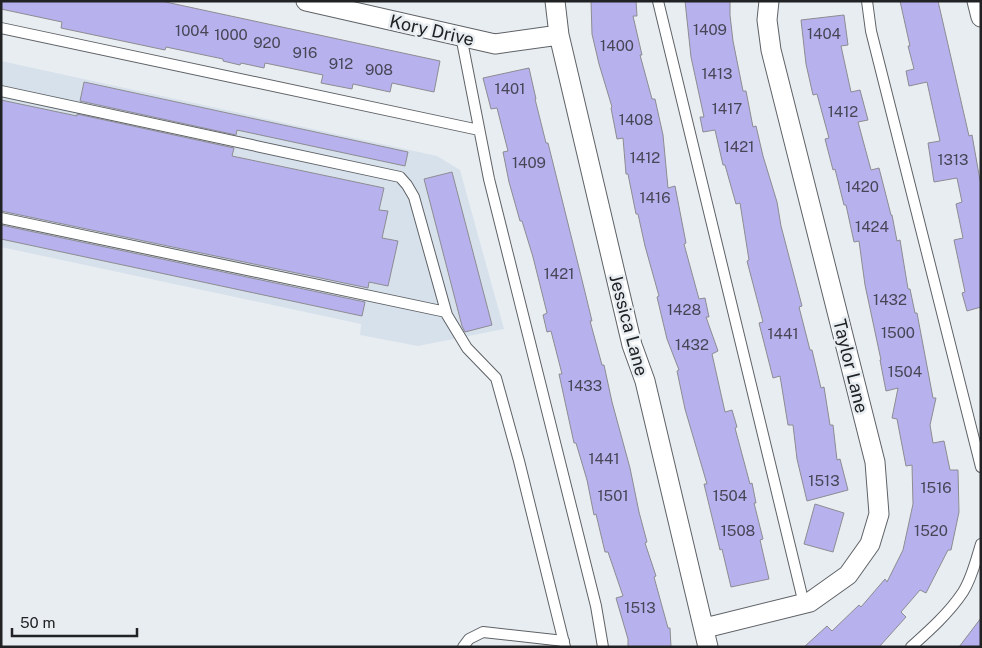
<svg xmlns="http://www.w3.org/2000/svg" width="982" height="648" viewBox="0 0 982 648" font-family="'Public Sans',sans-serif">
<rect width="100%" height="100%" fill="#e8edf1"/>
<path fill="#d7e1eb" d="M1 61 437 156 460 170 504 329 418 346 360 335 361 324 1 247Z"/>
<path fill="#b7b1ed" stroke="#8d8c92" d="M1 1H161L440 61 434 92 392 83 390 92 353 84 352 89 321 83 323 75 265 63 264 68 241 63 240 65 223 61V59L166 47 165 50 61 28 62 22 1 9Z
M591 1H636L637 16H633L642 55H640L652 99H655L663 135 668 188 675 186 686 243 684 244 699 299 705 298 709 317H706L718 351 712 354 725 412 732 410 737 427 735 428 750 484 752 483 756 503H754L763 539 760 540 769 579 731 587 722 549 720 550 704 484H707L685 409 677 371 679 370 667 339 657 297 659 296 645 246 638 214H636L628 174H626L623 138 617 139 611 108 612 107 599 64 592 34Z
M685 1H730V15L733 41 743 91H746L753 127 756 126 763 156 777 202 781 226 802 306 799 307 810 350H812L821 388 824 387 830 425H833L837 460 840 459 848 490 807 501 797 459 793 425H788L780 376 773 378 759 323 763 322 747 261 749 260 740 203 736 204 725 165H723L715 130 703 132 700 117H704L691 57Z
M900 1H938L969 136 972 135 981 186V307L967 311 962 293 965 292 954 240 963 238 956 204 962 202 957 178 934 182 928 143 940 141 927 82 909 86 906 71 914 69 908 46H910Z
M844 15 848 45 841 46 851 92 860 90 868 120 858 122 871 170 879 168 891 215H892L897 241 900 240 908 289H910L915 313H917L933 398H936L930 425 933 443 944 441 950 470H958L959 512 951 550H948L926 593 920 590 901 612 906 617 879 647H804L827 626 832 631 859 605 861 607 885 579 887 582 903 550 913 504 912 465 906 466 897 419 892 418 898 388 886 391 880 360H881L865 285 859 241 854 242 846 205H844L835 169 833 170 825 139 829 138 817 94 813 95 806 64 801 20Z
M529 68 536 99H535L546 143H548L583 284 592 321H590L602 365H604L612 402 630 468 639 512 647 542 645 543 656 576 654 577 668 628H670L671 647H628V639L616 598 623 596 608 552H605L596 514 594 515 587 480 576 443H574L559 374H562L551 331 547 332 543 315 547 313 533 257 522 221H520L509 182 503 152 508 151 497 108 491 109 483 78Z
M84 82 408 152 405 166 237 130 236 135 80 101Z
M1 100 77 116V114L234 148 232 156 384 188 379 210 388 211 382 238 398 241 388 286 369 282 368 288 1 211Z
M452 172 492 325 465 332 462 326 424 179Z
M1 225 365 302 362 316 1 239Z
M815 504 844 513 833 552 804 544Z
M981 618V647H959Z"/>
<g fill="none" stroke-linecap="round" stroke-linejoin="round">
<defs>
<path id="lane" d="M658 1 804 604
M867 1 871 31 981 467
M1 28 479 130
M461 36 489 179 596 606 603 647
M1 91 400 177 407 185 414 197 447 315 467 348 496 378 519 461 565 647
M1 218 446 312
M463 647 469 639 483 632 564 641
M911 647C930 630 949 613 963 592 972 578 976 560 981 544"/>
<path id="street" d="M306 1 495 44 559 35
M555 1 559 35 632 345 645 381 708 647
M977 1 981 17
M705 628 810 602 848 575 870 544 879 514 875 462 771 50 767 20 769 1"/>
</defs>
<use href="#lane" stroke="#5e6266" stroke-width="12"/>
<use href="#street" stroke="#5e6266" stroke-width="21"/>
<use href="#lane" stroke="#fff" stroke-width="10"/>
<use href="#street" stroke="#fff" stroke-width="19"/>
</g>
<g text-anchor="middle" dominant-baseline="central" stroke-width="5" stroke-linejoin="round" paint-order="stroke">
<g font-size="15" fill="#464656">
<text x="710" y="29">1409</text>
<text x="192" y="30">1004</text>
<text x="824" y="33">1404</text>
<text x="231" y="34">1000</text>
<text x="267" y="42">920</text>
<text x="617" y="45">1400</text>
<text x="305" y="52">916</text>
<text x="341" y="63">912</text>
<text x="379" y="69">908</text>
<text x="717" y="73">1413</text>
<text x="510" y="88">1401</text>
<text x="727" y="108">1417</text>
<text x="843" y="111">1412</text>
<text x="636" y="119">1408</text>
<text x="739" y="146">1421</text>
<text x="645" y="157">1412</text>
<text x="953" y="159">1313</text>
<text x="529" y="162">1409</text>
<text x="862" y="186">1420</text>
<text x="655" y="197">1416</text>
<text x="872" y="226">1424</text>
<text x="559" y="273">1421</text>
<text x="890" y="299">1432</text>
<text x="684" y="309">1428</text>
<text x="898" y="332">1500</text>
<text x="783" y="333">1441</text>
<text x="692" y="344">1432</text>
<text x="905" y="371">1504</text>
<text x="585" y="385">1433</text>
<text x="604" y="458">1441</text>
<text x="824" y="480">1513</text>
<text x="936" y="487">1516</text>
<text x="613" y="495">1501</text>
<text x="730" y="495">1504</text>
<text x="738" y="530">1508</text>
<text x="931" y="530">1520</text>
<text x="640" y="607">1513</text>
</g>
<g font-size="18" fill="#212224" stroke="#e8edf1">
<text transform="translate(432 30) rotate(13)">Kory Drive</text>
<text transform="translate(629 325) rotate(75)">Jessica Lane</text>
<text transform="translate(851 366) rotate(76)">Taylor Lane</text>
</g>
</g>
<rect width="982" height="648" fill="none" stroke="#212224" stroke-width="5"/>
<path d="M12 628v8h125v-8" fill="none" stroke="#212224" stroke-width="2.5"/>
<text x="20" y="628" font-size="15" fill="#212224" stroke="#e8edf1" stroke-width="4" paint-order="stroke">50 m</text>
</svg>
